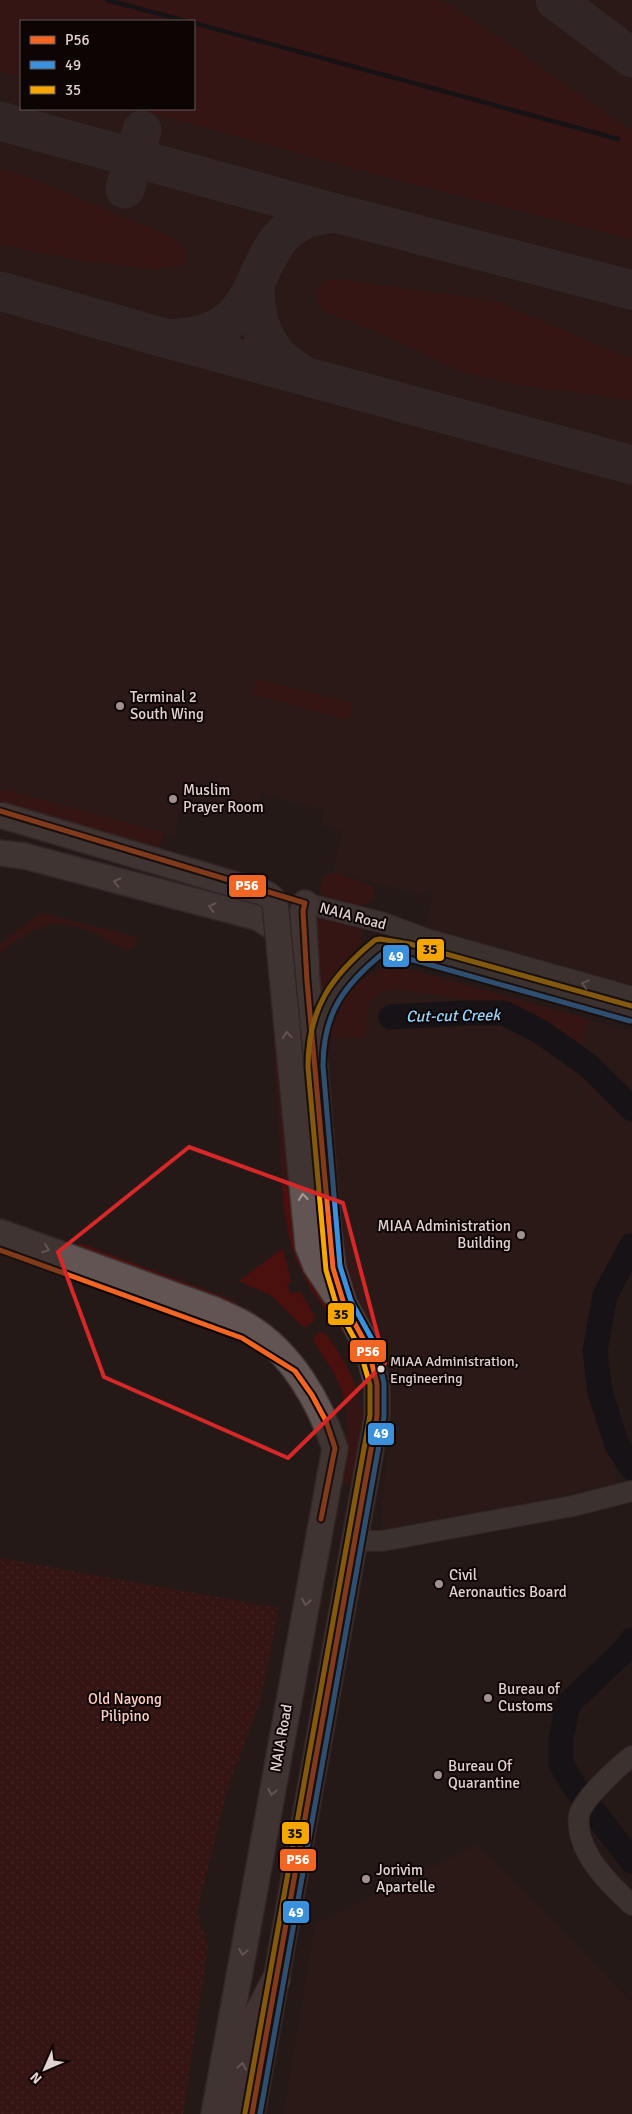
<svg xmlns="http://www.w3.org/2000/svg" width="632" height="2114" viewBox="0 0 632 2114" font-family="Signika,sans-serif">
<defs>
<pattern id="park-dots" width="8" height="8" patternUnits="userSpaceOnUse" patternTransform="scale(1.25)"><rect width="8" height="8" fill="#4a100e"/><path d="M2 2h.1M6 6h.1" fill="none" stroke="#643230" stroke-width="1.8" stroke-linecap="round"/></pattern>
</defs>
<rect width="100%" height="100%" fill="#251918"/>
<path fill="#321916" fill-rule="evenodd" d="M0 0H632V987L424 929 433 891 426 889 424 896 332 872 342 831 321 825 324 811 262 794 255 816 186 796 173 836 0 788ZM21 21H194V109H21Z
M392 989 445 996 508 1009 549 1030 576 1047 582 1045 589 1019 632 1031V1251L595 1316 586 1347 618 1485 412 1528 380 1531 390 1424 388 1364 339 1264 328 1036 364 1038 370 1000 380 992Z
M478 1844 632 2003V2114H283L315 1924Z"/>
<path fill="#4a100e" d="M0 0H441L450 5C512 46 571 90 632 131V239L405 182 137 109H194V21H21V77L0 71Z
M0 169 31 178 175 239 186 250 185 263 175 267 153 269 84 261 0 244Z
M337 279 501 302 594 344 632 359V400L522 385 462 372 383 334 325 311 319 303 316 291 326 281Z
M256 679 354 703 348 720 252 694Z
M0 788 164 833 156 857 0 813Z
M331 872 371 885C374 888 375 892 374 896 370 913 328 903 322 895 318 890 322 881 324 876Z
M41 913 137 937 133 949C118 950 108 939 95 933 86 929 62 923 53 924 40 924 9 944 0 954V944Z
M308 914 358 924 362 931 361 942 323 994 319 996Z
M392 967 405 968 589 1019 582 1045 576 1047 549 1030 508 1009 445 996 392 989 380 992 370 1000 364 1038 328 1036C335 1004 359 972 392 967Z
M273 1042H276L317 1286 349 1331 345 1336 311 1290 295 1258 289 1238 283 1202Z
M82 1244 227 1298 269 1323 284 1339 277 1345 76 1251V1245Z
M283 1248 291 1281 287 1285 291 1293 300 1292 315 1316 314 1321 306 1327 302 1326 272 1296 239 1281Z
M319 1332 325 1333C345 1359 362 1391 364 1425 365 1441 356 1469 353 1486L347 1485 342 1478C346 1452 350 1424 344 1398 339 1378 326 1360 315 1344L313 1339Z"/>
<path fill="url(#park-dots)" d="M0 1558 279 1608 260 1702 227 1790 197 1912 208 1946 183 2114H0Z"/>
<g fill="none" stroke-linecap="round" stroke-linejoin="round">
<path stroke="#050b12" stroke-width="4.5" d="M107 0 186 21
M194 23 618 139"/>
<path stroke="#050b12" stroke-width="25" d="M391 1017 462 1013H504L541 1032 589 1066 632 1109
M632 1245 605 1295 595 1351 600 1392 617 1445 632 1468
M632 1640 626 1649 568 1704 561 1739V1764L574 1786 632 1861"/>
<path stroke="#423736" stroke-width="39" d="M555 0 632 58
M0 121 335 213 632 290
M125 189 142 130
M255 288C255 312 260 336 277 355 283 362 294 368 302 375
M0 291 168 339 632 465
M172 339C184 337 195 337 206 333 268 313 250 239 309 218 317 215 327 214 335 213"/>
<defs>
<path id="minor" d="M305 903 384 923 427 939 632 997
M317 1041C326 995 343 974 380 946L408 951 632 1014
M355 1541H382L573 1506 632 1491
M632 1756C619 1766 581 1800 579 1816 575 1851 609 1884 632 1905"/>
<path id="major" d="M0 853 24 856 259 918 282 933 291 942
M0 1232 215 1310C225 1315 237 1319 246 1325 291 1351 319 1401 335 1448L214 2114
M308 1246 316 1266 334 1293
M252 2114 377 1416V1384L372 1364 366 1344 344 1304 333 1268 328 1228 314 1053 307 981 303 911 305 903"/>
<path id="highway" d="M233 2114 246 2038 276 1980"/>
</defs>
<use href="#minor" stroke="#403636" stroke-width="22"/>
<use href="#major" stroke="#403636" stroke-width="28"/>
<use href="#highway" stroke="#403636" stroke-width="30"/>
<use href="#minor" stroke="#574e4d" stroke-width="20"/>
<use href="#major" stroke="#625453" stroke-width="25"/>
<use href="#highway" stroke="#645351" stroke-width="28"/>
<defs>
<path id="major-bridge" d="M0 815 247 888C258 891 269 892 275 902L308 1246"/>
</defs>
<use href="#major-bridge" stroke="#403636" stroke-width="28" stroke-linecap="butt"/>
<use href="#major-bridge" stroke="#625453" stroke-width="25"/>
<defs>
<path id="bus-1" d="M0 811 305 903 303 911 307 981 333 1268 344 1304 366 1344 372 1364 377 1384V1416L252 2114
M0 1250 242 1338 295 1371 312 1395 326 1421 335 1448 321 1519"/>
<path id="bus-2" d="M260 2114 384 1417V1383L379 1362 373 1341 351 1301 340 1266 323 1066C323 1014 343 986 382 954L406 958 630 1021"/>
<path id="bus-3" d="M245 2113 370 1415V1385L359 1347 337 1307 326 1270 308 1067C308 1008 331 976 375 940L380 939 410 944 632 1006"/>
</defs>
<use href="#bus-1" stroke="#0d0504" stroke-width="9"/>
<use href="#bus-2" stroke="#0d0504" stroke-width="9"/>
<use href="#bus-3" stroke="#0d0504" stroke-width="9"/>
<use href="#bus-1" stroke="#f26522" stroke-width="5"/>
<use href="#bus-2" stroke="#3a90db" stroke-width="5"/>
<use href="#bus-3" stroke="#f7a600" stroke-width="5"/>
</g>
<defs><path id="oneway-chevron" d="M-2-3.5L2.5 0L-2 3.5" fill="none" stroke-width="1.6" stroke-linecap="round" stroke-linejoin="round" transform="scale(1.25)"/></defs>
<g stroke="#a89998">
<use href="#oneway-chevron" transform="translate(117 882) rotate(-166)"/>
<use href="#oneway-chevron" transform="translate(212 907) rotate(-166)"/>
<use href="#oneway-chevron" transform="translate(287 1035) rotate(-95)"/>
<use href="#oneway-chevron" transform="translate(303 1197) rotate(-96)"/>
<use href="#oneway-chevron" transform="translate(46 1249) rotate(20)"/>
<use href="#oneway-chevron" transform="translate(306 1602) rotate(100)"/>
<use href="#oneway-chevron" transform="translate(272 1792) rotate(100)"/>
<use href="#oneway-chevron" transform="translate(243 1952) rotate(100)"/>
</g>
<use stroke="#9c908e" href="#oneway-chevron" transform="translate(585 984) rotate(-164)"/>
<use stroke="#a99997" href="#oneway-chevron" transform="translate(242 2066) rotate(-80)"/>
<path d="M0 0H632V2114H0ZM189 1147 343 1203 385 1363 288 1458 104 1377 58 1252Z" fill="#251918" fill-opacity=".55" fill-rule="evenodd"/>
<path fill="none" stroke="#d62828" stroke-width="4" stroke-linejoin="round" d="M189 1147 343 1203 385 1363 288 1458 104 1377 58 1252Z"/>
<g fill="#a09190" stroke="#0d0504" stroke-width="2">
<circle cx="120" cy="706" r="5"/>
<circle cx="173" cy="799" r="5"/>
<circle cx="521" cy="1235" r="5"/>
<circle cx="439" cy="1584" r="5"/>
<circle cx="488" cy="1698" r="5"/>
<circle cx="438" cy="1775" r="5"/>
<circle cx="366" cy="1879" r="5"/>
</g>
<circle fill="#e2d2d0" stroke="#0d0504" stroke-width="2" cx="381" cy="1369" r="4.5"/>
<g text-anchor="middle" dominant-baseline="central" stroke-width="4" stroke-linejoin="round" paint-order="stroke">
<g font-size="14" fill="#e2d2d0" stroke="#0d0504" text-anchor="start">
<text x="390" y="1361">MIAA Administration,<tspan x="390" dy="17">Engineering</tspan></text>
</g>
<g font-size="15" fill="#e2d2d0" stroke="#0d0504" text-anchor="start">
<text x="130" y="697">Terminal 2<tspan x="130" dy="17">South Wing</tspan></text>
<text x="183" y="790">Muslim<tspan x="183" dy="17">Prayer Room</tspan></text>
<text x="511" y="1226" text-anchor="end">MIAA Administration<tspan x="511" dy="17">Building</tspan></text>
<text x="449" y="1575">Civil<tspan x="449" dy="17">Aeronautics Board</tspan></text>
<text x="498" y="1689">Bureau of<tspan x="498" dy="17">Customs</tspan></text>
<text x="448" y="1766">Bureau Of<tspan x="448" dy="17">Quarantine</tspan></text>
<text x="376" y="1870">Jorivim<tspan x="376" dy="17">Apartelle</tspan></text>
</g>
<g font-size="15" fill="#e2d2d0" stroke="#0d0504">
<text transform="translate(353 916) rotate(15)">NAIA Road</text>
<text transform="translate(281 1738) rotate(-80)">NAIA Road</text>
</g>
<g font-size="15" fill="#ffccc5" stroke="#0d0504">
<text x="125" y="1699">Old Nayong<tspan x="125" dy="17">Pilipino</tspan></text>
</g>
<g font-size="16" font-style="italic" fill="#94d5ff" stroke="#0d0504">
<text transform="translate(453 1016) rotate(-1)">Cut-cut Creek</text>
</g>
</g>
<g stroke="#0d0504" stroke-width="2">
<rect x="228" y="874" width="39" height="24" rx="5" fill="#f26522"/>
<rect x="416" y="938" width="29" height="24" rx="5" fill="#f7a600"/>
<rect x="382" y="944" width="28" height="24" rx="5" fill="#3a90db"/>
<rect x="327" y="1302" width="28" height="24" rx="5" fill="#f7a600"/>
<rect x="349" y="1339" width="38" height="24" rx="5" fill="#f26522"/>
<rect x="367" y="1422" width="28" height="24" rx="5" fill="#3a90db"/>
<rect x="281" y="1821" width="29" height="24" rx="5" fill="#f7a600"/>
<rect x="279" y="1848" width="38" height="24" rx="5" fill="#f26522"/>
<rect x="282" y="1900" width="28" height="24" rx="5" fill="#3a90db"/>
</g>
<g font-size="14" text-anchor="middle" font-weight="bold" fill="#fff">
<text x="247" y="890">P56</text>
<text x="396" y="961">49</text>
<text x="368" y="1356">P56</text>
<text x="381" y="1438">49</text>
<text x="298" y="1864">P56</text>
<text x="296" y="1917">49</text>
</g>
<g font-size="14" text-anchor="middle" font-weight="bold" fill="#111">
<text x="430" y="954">35</text>
<text x="341" y="1319">35</text>
<text x="295" y="1838">35</text>
</g>
<rect x="20" y="20" width="175" height="90" fill="#0d0504" stroke="#625756"/>
<rect x="30" y="36" width="25" height="8" fill="#f26522" stroke="#625756"/>
<text x="65" y="45" font-size="15" fill="#e2d2d0">P56</text>
<rect x="30" y="61" width="25" height="8" fill="#3a90db" stroke="#625756"/>
<text x="65" y="70" font-size="15" fill="#e2d2d0">49</text>
<rect x="30" y="86" width="25" height="8" fill="#f7a600" stroke="#625756"/>
<text x="65" y="95" font-size="15" fill="#e2d2d0">35</text>
<g transform="translate(45 2069) rotate(225)" stroke="#0d0504" stroke-width="4" paint-order="stroke">
<path d="M0-4L9 19L0 12L-9 19Z" fill="#e2d2d0"/>
<text y="-8" font-size="14" font-weight="bold" text-anchor="middle" fill="#e2d2d0">N</text>
</g>
</svg>
